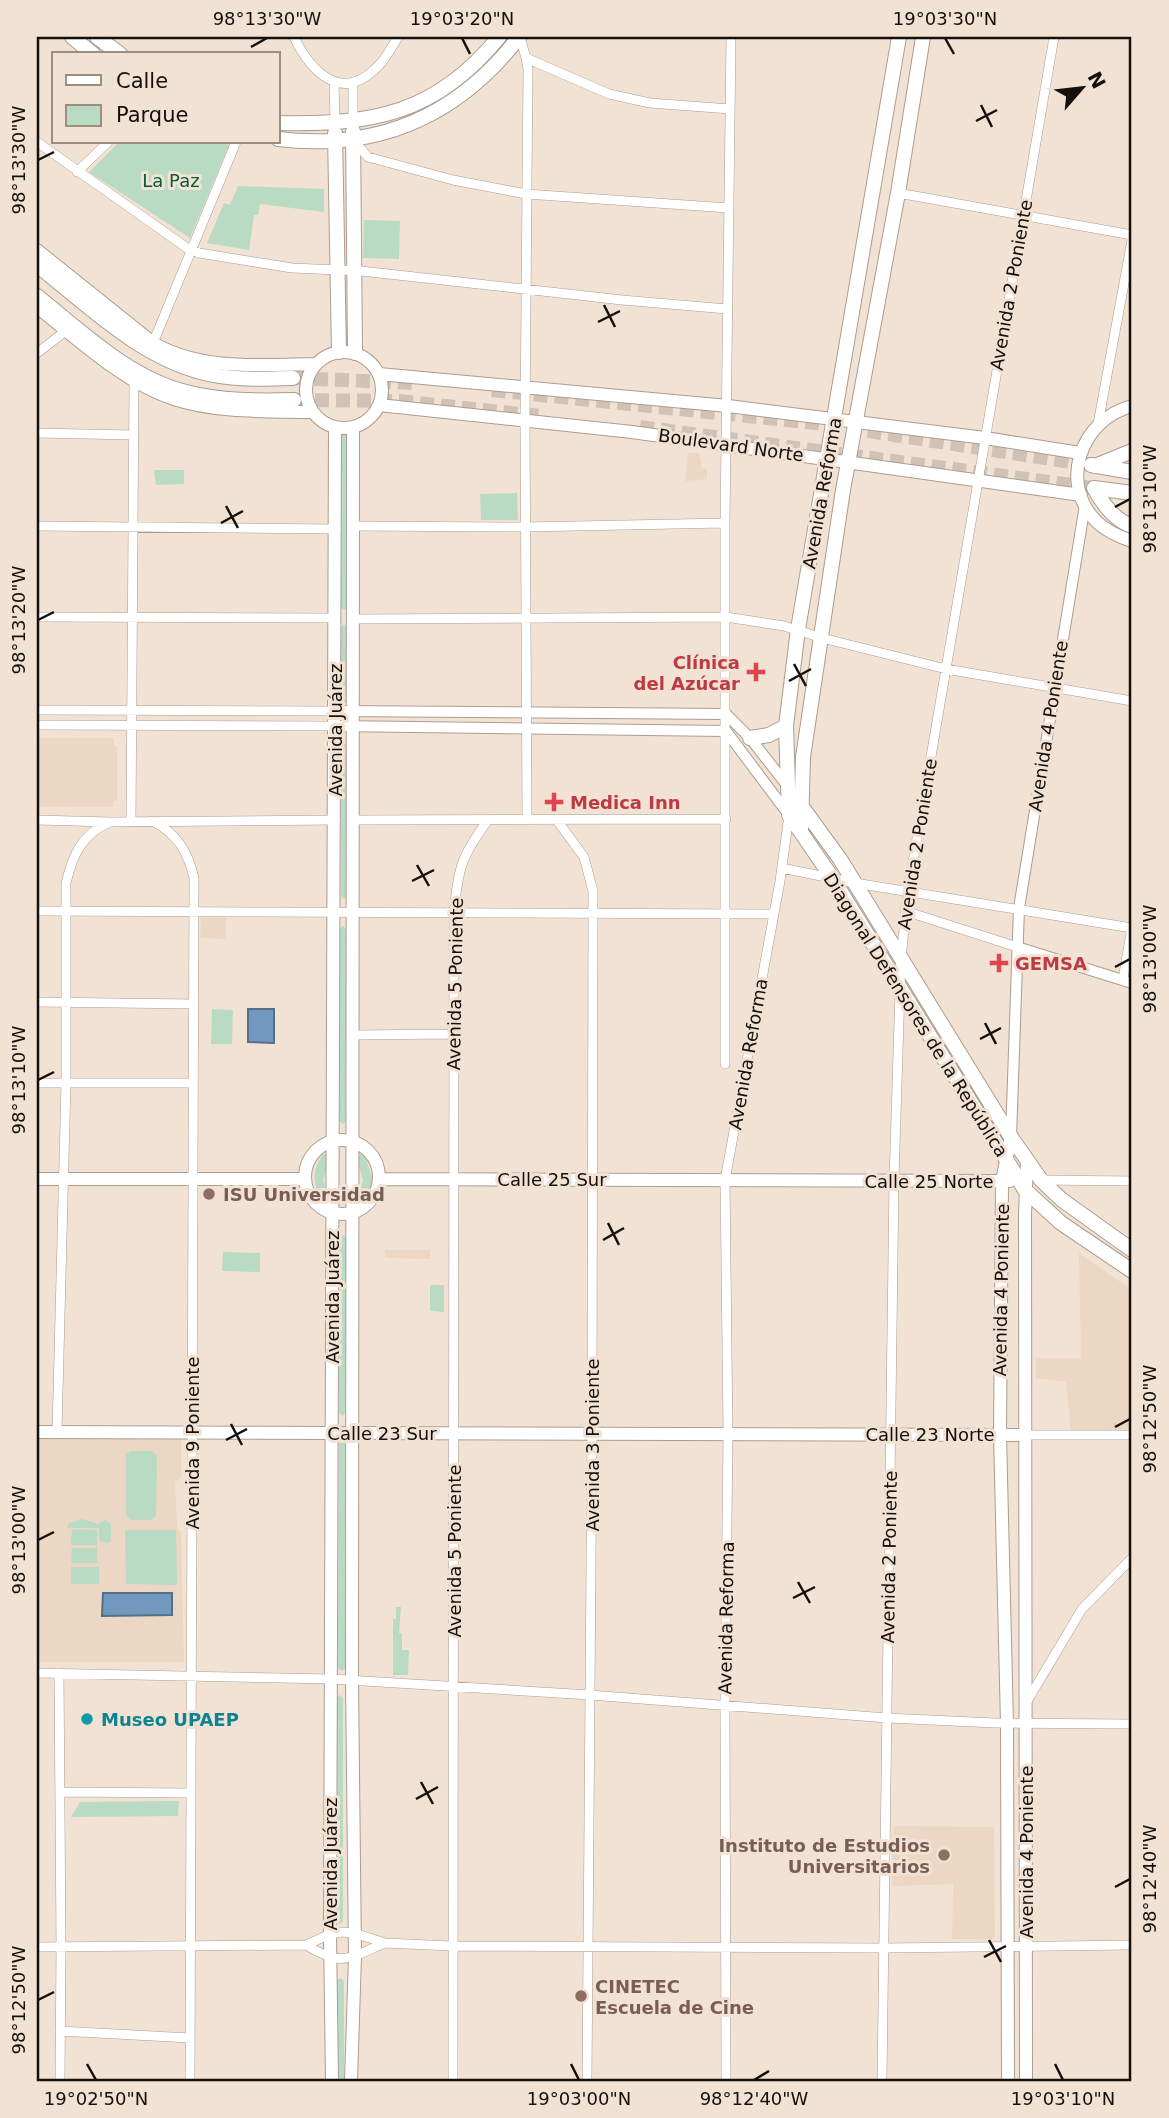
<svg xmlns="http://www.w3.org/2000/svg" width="1169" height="2118" viewBox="0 0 1169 2118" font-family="'DejaVu Sans',sans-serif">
<rect width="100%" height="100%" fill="#f1e2d4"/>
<path fill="#ecd7c4" d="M688 453H699L702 469H707V479L685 481Z
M37 738H114V746L117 747V800L114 801V807H37Z
M201 918H226V939L200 938Z
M385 1250H430V1259L385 1258Z
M1079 1253 1132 1290V1432H1071L1066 1382 1036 1378V1358H1081Z
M37 1437 181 1438V1477L175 1483 177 1528 181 1532 184 1662H37Z
M894 1826 994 1827 995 1937 992 1939H952L953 1884 892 1886Z"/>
<path fill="#b9dbc3" d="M119 142H223L229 145 190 238 89 172Z
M238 186 324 189V212L260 204 258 215H254L249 250 207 243 224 203 230 205Z
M364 220 400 221 399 259 363 258Z
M345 434 348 437 347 608 344 610 341 608V436Z
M154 470H184V484L156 485Z
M517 493 518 520H481L480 494Z
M344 624 347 627V701L344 704 341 700V627Z
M344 743 347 746 348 896 344 899 341 896V745Z
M343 926 346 929V1121L343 1124 339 1121V929Z
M212 1009 233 1010 232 1044H211Z
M323 1154H326L329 1159 323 1180 329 1200 324 1204 321 1202C314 1185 311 1170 323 1154Z
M361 1154 365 1156 373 1180 366 1201 361 1205 357 1200 363 1181 357 1158Z
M343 1235 346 1238 345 1413 342 1416 339 1412V1238Z
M223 1252 260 1253V1272L222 1271Z
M430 1285H444V1312L430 1311Z
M342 1441 345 1444V1669L342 1671 338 1668 339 1444Z
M131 1451H152L157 1456 156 1516 151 1520H131L126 1515V1454Z
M82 1519 98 1524 105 1520 111 1524V1541L108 1543 99 1541V1528H67L69 1523Z
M72 1529 97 1530V1545H71Z
M125 1530H176L177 1585 126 1584Z
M72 1548H97V1563H71Z
M71 1567H99V1584H71Z
M396 1607H401L399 1633H402V1650H409L408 1675H393V1619H396Z
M340 1695 343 1698V1922L340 1924 336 1922 337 1697Z
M179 1801 178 1816 71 1817 80 1802Z
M341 1978 344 1981V2081H337V1980Z"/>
<path fill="#7198be" stroke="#556f88" stroke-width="2" d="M248 1009H274V1043L248 1042Z
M103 1593H172V1615L102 1616Z"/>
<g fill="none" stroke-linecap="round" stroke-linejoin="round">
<path stroke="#d0c2b6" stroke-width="14" stroke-dasharray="14 7" stroke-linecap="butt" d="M293 378 413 383
M492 390 816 423 1090 465
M294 400 399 401 540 416
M640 427 1094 488"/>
<defs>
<path id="minor" d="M294 37C310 70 340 103 375 69 385 61 391 48 398 37
M520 37 526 58 609 94 650 103 730 109
M526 58 528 69 525 419 527 819
M334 82 335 123
M353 82V121
M353 140 368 157 453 180 526 194 729 208
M37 142 187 248 199 253 292 268 361 271 622 300 727 309
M77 172 108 142
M898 193 1132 235
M153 343 236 142
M37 353 67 330
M1098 424 1132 240
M37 433 132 435
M37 526 336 529
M353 526 526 527 725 523
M37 617 335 618
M354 619 726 617 784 626 822 638 946 669 1132 701
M37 710 335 711
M37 725 335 726
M556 819 584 857 593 891 592 1434 587 2081
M37 820 110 822 335 820
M353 820 726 819
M131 821 134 381
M152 821C177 833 188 852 194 878L190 2081
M782 868 855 883 1132 928
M37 911 774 914
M905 911 1017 947
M1123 979 1132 927
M37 1002 193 1004
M353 1035 454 1034
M725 1064V523L731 37
M37 1083H193
M1041 1180 1132 1181
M57 1432 66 1083V883C73 854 82 834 110 822
M1025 1435H1132
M37 1673 331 1679 590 1695 887 1718 995 1723 1132 1724
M59 1673 61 1947 60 2081
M1026 1703 1082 1609 1132 1558
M60 1792 191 1793
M306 1945C344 1968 348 1958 385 1943
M37 1947 306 1945 330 1934 342 1932 354 1933 385 1943 452 1946 884 1948 1132 1945
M60 2031 190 2038
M453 2081 454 913C458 868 461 857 488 820
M726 2081 725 1707 728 1434 725 1180 780 881 789 815
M882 2081 894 1180 901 958 908 891 1054 37"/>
<path id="tertiary" d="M335 711 726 714 750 738 786 784
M335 726 726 731 789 815
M1017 947 1132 983
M1011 1137 1019 908 1085 505"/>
<path id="secondary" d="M37 250 153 343C202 371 260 365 315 364
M37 307C78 339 124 383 174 399 217 413 266 411 312 412
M306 390a38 38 0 1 1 76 0a38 38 0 1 1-76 0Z
M379 374 728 406 985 438 1080 453
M379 405 632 432 1081 495
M1132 406C1081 419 1057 484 1098 523 1108 532 1120 537 1132 541
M305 1177a37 37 0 1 1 74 0a37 37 0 1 1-74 0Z
M37 1179H305
M380 1179 1010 1181
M37 1432 1025 1435
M332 2081 330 1934 335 428
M351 2081 355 1956 352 1681 353 428
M1008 2081 1007 1723 1000 1435 1002 1181 1011 1137
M1026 2081 1025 1215 1027 1161"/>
<path id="primary" d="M72 37 93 54
M97 37 120 54
M899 37 798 629 786 726 789 815 833 879 1025 1190 1061 1223 1132 1271
M278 123C373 125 436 114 499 37
M353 131 355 353
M335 133 339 352
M278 139C378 151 458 116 519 37
M37 265C90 307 143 361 213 375 239 380 267 379 293 378
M37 296C82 332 129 378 186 392 221 401 257 401 294 400
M1091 465 1132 472
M1095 466 1132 451
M1094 488C1103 504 1114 520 1132 526
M1094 488 1132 493
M750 738 769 735 786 726
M800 804 840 859 1011 1137 1041 1180 1062 1200 1132 1250
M801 830 803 757 843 490 898 193 923 37"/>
</defs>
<use href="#minor" stroke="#ab9d90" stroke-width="10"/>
<use href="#tertiary" stroke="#ab9d90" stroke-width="12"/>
<use href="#secondary" stroke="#ab9d90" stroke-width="14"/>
<use href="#primary" stroke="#ab9d90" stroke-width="16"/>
<use href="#minor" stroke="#fff" stroke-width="9"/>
<use href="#tertiary" stroke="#fff" stroke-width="10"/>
<use href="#secondary" stroke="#fff" stroke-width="12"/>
<use href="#primary" stroke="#fff" stroke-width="14"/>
</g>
<path fill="none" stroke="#15100b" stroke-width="2.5" d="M462 38 470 54M945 38 954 54M251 47 267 38M981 105 992 127M976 121 997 110M38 160 54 152M604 305 615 327M598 322 620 311M226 506 238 528M1115 507 1130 499M221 523 243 511M38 620 54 612M794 664 806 686M789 681 811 669M417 865 429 886M412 881 434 870M1115 967 1130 959M985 1023 996 1044M980 1039 1001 1028M38 1080 54 1072M608 1223 619 1245M603 1240 624 1228M231 1424 242 1445M1115 1427 1130 1419M226 1440 247 1429M38 1540 54 1532M798 1582 810 1603M793 1598 815 1587M421 1782 433 1804M416 1799 438 1787M1115 1887 1130 1879M989 1940 1001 1962M984 1957 1006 1946M38 2000 54 1992M87 2064 96 2080M571 2064 579 2080M1055 2064 1063 2080M754 2080 769 2071"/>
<g fill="#e0444e" stroke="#f1e2d4" stroke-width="2.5">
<path d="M752.5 661.5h7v7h7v7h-7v7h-7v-7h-7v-7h7z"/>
<path d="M550.5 791.5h7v7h7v7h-7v7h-7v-7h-7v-7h7z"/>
<path d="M995.5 952.5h7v7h7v7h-7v7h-7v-7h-7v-7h7z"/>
</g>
<g fill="#8d6e63" stroke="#f1e2d4" stroke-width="2.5">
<circle cx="209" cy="1194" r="7"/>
<circle cx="944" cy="1855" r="7"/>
<circle cx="581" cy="1996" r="7"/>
</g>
<circle fill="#0f9aa8" stroke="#f1e2d4" stroke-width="2.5" cx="87" cy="1719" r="7"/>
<g text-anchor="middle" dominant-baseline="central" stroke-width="6" stroke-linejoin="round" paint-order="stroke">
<g font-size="18" fill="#065d33" stroke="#f1e2d4">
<text x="171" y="180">La Paz</text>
</g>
<g font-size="18" fill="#15100b" stroke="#f1e2d4">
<text transform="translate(1011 285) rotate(-80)">Avenida 2 Poniente</text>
<text transform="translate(731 445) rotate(8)">Boulevard Norte</text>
<text transform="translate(822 493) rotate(-80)">Avenida Reforma</text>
<text transform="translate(1048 726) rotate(-81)">Avenida 4 Poniente</text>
<text transform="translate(335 730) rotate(-90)">Avenida Juárez</text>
<text transform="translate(917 844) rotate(-81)">Avenida 2 Poniente</text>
<text transform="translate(455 984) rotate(-89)">Avenida 5 Poniente</text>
<text transform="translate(916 1015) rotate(58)">Diagonal Defensores de la República</text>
<text transform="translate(748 1054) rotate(-80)">Avenida Reforma</text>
<text x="552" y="1179">Calle 25 Sur</text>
<text x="929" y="1181">Calle 25 Norte</text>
<text transform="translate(1001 1290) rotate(-89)">Avenida 4 Poniente</text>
<text transform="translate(332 1297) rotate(-90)">Avenida Juárez</text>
<text x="382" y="1433">Calle 23 Sur</text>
<text x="930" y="1434">Calle 23 Norte</text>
<text transform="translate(192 1443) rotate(-90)">Avenida 9 Poniente</text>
<text transform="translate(592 1445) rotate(-90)">Avenida 3 Poniente</text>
<text transform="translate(454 1551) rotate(-90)">Avenida 5 Poniente</text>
<text transform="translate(889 1557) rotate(-89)">Avenida 2 Poniente</text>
<text transform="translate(726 1618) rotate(-89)">Avenida Reforma</text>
<text transform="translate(1026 1852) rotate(-90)">Avenida 4 Poniente</text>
<text transform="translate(330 1864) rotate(-90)">Avenida Juárez</text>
</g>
<g font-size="18" font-weight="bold" fill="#be3a42" stroke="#f1e2d4" text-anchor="start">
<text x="740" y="662" text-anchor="end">Clínica<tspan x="740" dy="21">del Azúcar</tspan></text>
<text x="570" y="802">Medica Inn</text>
<text x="1015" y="963">GEMSA</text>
</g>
<g font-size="18" font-weight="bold" fill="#785e54" stroke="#f1e2d4" text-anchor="start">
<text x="223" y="1194">ISU Universidad</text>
<text x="930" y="1845" text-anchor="end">Instituto de Estudios<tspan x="930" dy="21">Universitarios</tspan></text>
<text x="595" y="1986">CINETEC<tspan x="595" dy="21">Escuela de Cine</tspan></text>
</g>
<g font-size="18" font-weight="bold" fill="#0d838f" stroke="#f1e2d4" text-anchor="start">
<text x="101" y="1719">Museo UPAEP</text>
</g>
</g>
<rect width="1169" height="2118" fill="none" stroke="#f1e2d4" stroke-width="77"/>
<rect x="52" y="52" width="228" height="91" fill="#f1e2d4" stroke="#998e84" stroke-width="2"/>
<rect x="66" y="75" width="35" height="10" fill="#ffffff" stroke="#998e84" stroke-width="2"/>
<text x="116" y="88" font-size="21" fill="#15100b">Calle</text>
<rect x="66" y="105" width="35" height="21" fill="#b9dbc3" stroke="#998e84" stroke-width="2"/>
<text x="116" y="122" font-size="21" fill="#15100b">Parque</text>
<g transform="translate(1082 88) rotate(62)" stroke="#f1e2d4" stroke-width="5" paint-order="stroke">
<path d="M0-5L12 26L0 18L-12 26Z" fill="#15100b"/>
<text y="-10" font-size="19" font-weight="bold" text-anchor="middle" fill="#15100b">N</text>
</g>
<rect x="38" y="38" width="1092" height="2042" fill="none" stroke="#15100b" stroke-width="2.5"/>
<g font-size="18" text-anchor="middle" fill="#15100b">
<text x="267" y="25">98°13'30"W</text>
<text x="462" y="25">19°03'20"N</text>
<text x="945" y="25">19°03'30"N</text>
<text transform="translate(19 160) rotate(-90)" y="6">98°13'30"W</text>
<text transform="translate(1150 499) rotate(-90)" y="6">98°13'10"W</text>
<text transform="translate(19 620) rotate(-90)" y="6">98°13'20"W</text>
<text transform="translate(1150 959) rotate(-90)" y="6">98°13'00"W</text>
<text transform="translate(19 1080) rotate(-90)" y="6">98°13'10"W</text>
<text transform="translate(1150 1419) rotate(-90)" y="6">98°12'50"W</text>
<text transform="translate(19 1540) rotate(-90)" y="6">98°13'00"W</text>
<text transform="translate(1150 1879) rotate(-90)" y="6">98°12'40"W</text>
<text transform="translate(19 2000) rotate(-90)" y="6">98°12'50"W</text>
<text x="96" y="2105">19°02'50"N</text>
<text x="579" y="2105">19°03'00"N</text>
<text x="754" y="2105">98°12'40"W</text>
<text x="1063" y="2105">19°03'10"N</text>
</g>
</svg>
